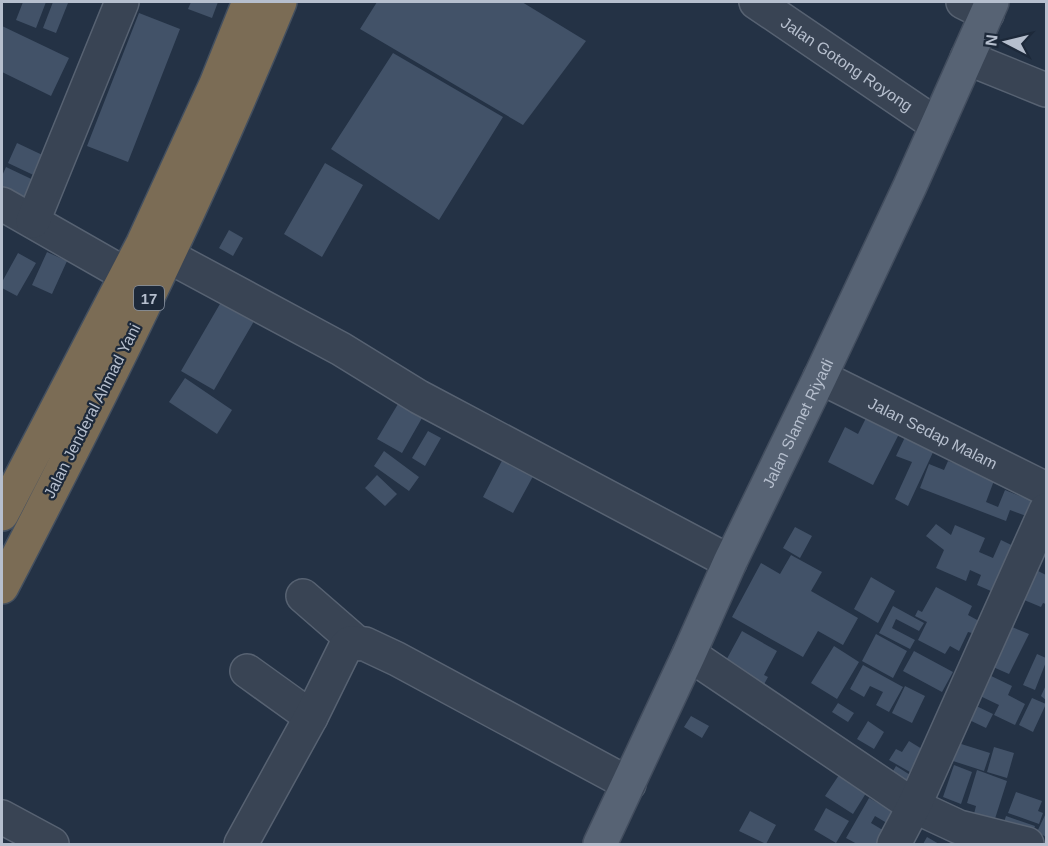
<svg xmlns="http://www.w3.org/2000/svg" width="1048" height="846" viewBox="0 0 1048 846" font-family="Helvetica,sans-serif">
<rect width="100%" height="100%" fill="#243245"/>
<path fill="#425268" d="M23 2H46L36 28 16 20Z
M53 2 68 3 56 33 43 28Z
M191 2H218L212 18 188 9Z
M377 2H522L586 41 523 125 360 29Z
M139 13 180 29 128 162 87 146Z
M2 26 69 58 51 96 2 72Z
M393 53 503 117 439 220 331 149Z
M17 143 53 160 44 180 8 163Z
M325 163 363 185 322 257 284 234Z
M6 167 44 185 33 208 2 193V176Z
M229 230 243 238 233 256 219 248Z
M47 252 67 261 52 294 32 285Z
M18 253 36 263 17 296 2 288V282Z
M224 297 257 316 214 390 181 371Z
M185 378 232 410 217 434 169 402Z
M398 404 422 418 402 453 377 439Z
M867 416 900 432 873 485 828 462 845 427 858 434Z
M428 431 441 438 425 466 412 458Z
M906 435 935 448 908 506 895 499 912 462 896 456Z
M384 451 419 477 409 491 374 466Z
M506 453 537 469 513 513 483 497Z
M948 461 995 478 986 502 998 507 1005 490 1035 502 1029 517 1010 510 1006 521 920 488 929 464 944 470Z
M377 475 397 494 385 506 365 488Z
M936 524 951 535 955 525 985 538 979 552 993 558 1001 540 1024 551 1005 597 977 585 981 575 970 570 966 581 936 568 944 550 926 536Z
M795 527 812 536 800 558 783 548Z
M791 555 822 572 811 591 858 618 843 645 818 631 803 657 732 617 761 563 780 574Z
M1030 567 1046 575V604L1043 603 1041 607 1017 597Z
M871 577 895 591 878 623 854 609Z
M936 587 972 606 968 615 979 621 972 633 968 632 959 651 950 646 945 654 918 640 927 622 915 616 918 610 922 612Z
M893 606 924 623 919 631 896 619 892 628 915 640 910 649 879 633Z
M1012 627 1029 634 1009 674 993 667Z
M742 631 777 651 764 675 768 677 762 688 723 666Z
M876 634 907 651 893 678 862 661Z
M834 646 859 662 837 699 811 683Z
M914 651 953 672 942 692 903 671Z
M1037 654 1046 658V662L1035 690 1023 685Z
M863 665 903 687 889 712 876 705 883 692 870 686 864 697 850 689Z
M987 674 1012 686 1008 695 1025 704 1015 725 994 715 999 705 978 695Z
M1046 685V700L1041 696Z
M905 686 925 696 912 723 892 713Z
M1032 698 1046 704 1033 732 1019 725Z
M838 703 854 713 848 722 832 712Z
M970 703 993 714 986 728 963 717Z
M691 716 709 726 702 738 684 727Z
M868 721 884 732 874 749 857 739Z
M909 741 922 749 910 772 889 760 896 749 902 752Z
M958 743 990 753 984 771 953 761Z
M994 747 1014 753 1007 778 987 772Z
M954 765 972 772 961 804 943 797Z
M896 766 915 778 906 793 887 781Z
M977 770 1007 781 993 825 973 818 976 806 967 803Z
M841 772 868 790 853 814 825 796Z
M1016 792 1042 801 1038 811 1043 813 1039 824 1008 813Z
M869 798 899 815 892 826 875 816 871 823 886 832 879 844H857L846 838Z
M826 808 849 821 836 843 814 830Z
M750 811 776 825 766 844 739 831Z
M1046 813V837L1037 832Z
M1006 816 1035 826 1032 834 1003 825Z
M927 837 939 844H923Z"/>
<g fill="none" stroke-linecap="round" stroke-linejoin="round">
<defs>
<g id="minor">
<path id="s1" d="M756 2 937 125"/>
<path d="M963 2 987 14"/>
<path d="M967 58 1046 90"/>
<path d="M2 204 151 289"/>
<path d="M33 221 122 2"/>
<path d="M144 243 341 349 419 397 730 562"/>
<path id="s2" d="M820 377 1046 489"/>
<path d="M303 596 357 643"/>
<path d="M689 654 914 806 959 827 1027 844"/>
<path d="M247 671 311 717"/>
<path d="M2 817 52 844"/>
<path d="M241 844 311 717 345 648 350 643 365 644 397 659 629 784"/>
<path d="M894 844 914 806 1046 510"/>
</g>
<g id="major">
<path id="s3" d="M600 844 689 654 730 562 820 377 910 186 992 2"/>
</g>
<path id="highway" d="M2 514 143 243 216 84 249 2
M2 587C102 395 198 202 280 2"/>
</defs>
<use href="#minor" stroke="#576272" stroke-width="36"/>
<use href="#major" stroke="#424d5e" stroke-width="36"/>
<use href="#highway" stroke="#434f5f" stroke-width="36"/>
<use href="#minor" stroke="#394454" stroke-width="33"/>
<use href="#major" stroke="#576374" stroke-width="33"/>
<use href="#highway" stroke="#7b6c55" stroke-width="33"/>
</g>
<g text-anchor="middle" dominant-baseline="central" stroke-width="4.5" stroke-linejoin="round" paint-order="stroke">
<rect fill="#1d293a" stroke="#8892a2" stroke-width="1.5" x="134" y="286" width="30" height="24" rx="4.5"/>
<g font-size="15" font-weight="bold" fill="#b6bfce">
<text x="149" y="298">17</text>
</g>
<g font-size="16" fill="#b6bfce" stroke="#1d293a">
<text stroke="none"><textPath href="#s1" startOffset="110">Jalan Gotong Royong</textPath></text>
<text transform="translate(92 411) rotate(-63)">Jalan Jenderal Ahmad Yani</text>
<text stroke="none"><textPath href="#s3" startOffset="465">Jalan Slamet Riyadi</textPath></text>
<text stroke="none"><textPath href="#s2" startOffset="126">Jalan Sedap Malam</textPath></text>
</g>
</g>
<rect width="1048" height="846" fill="none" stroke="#b6bfce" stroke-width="6"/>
<g transform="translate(1006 42) rotate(277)" stroke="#1d293a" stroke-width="4.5" paint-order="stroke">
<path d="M0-4.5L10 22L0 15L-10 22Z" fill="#b6bfce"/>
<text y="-9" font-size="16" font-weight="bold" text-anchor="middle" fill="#b6bfce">N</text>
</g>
</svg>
